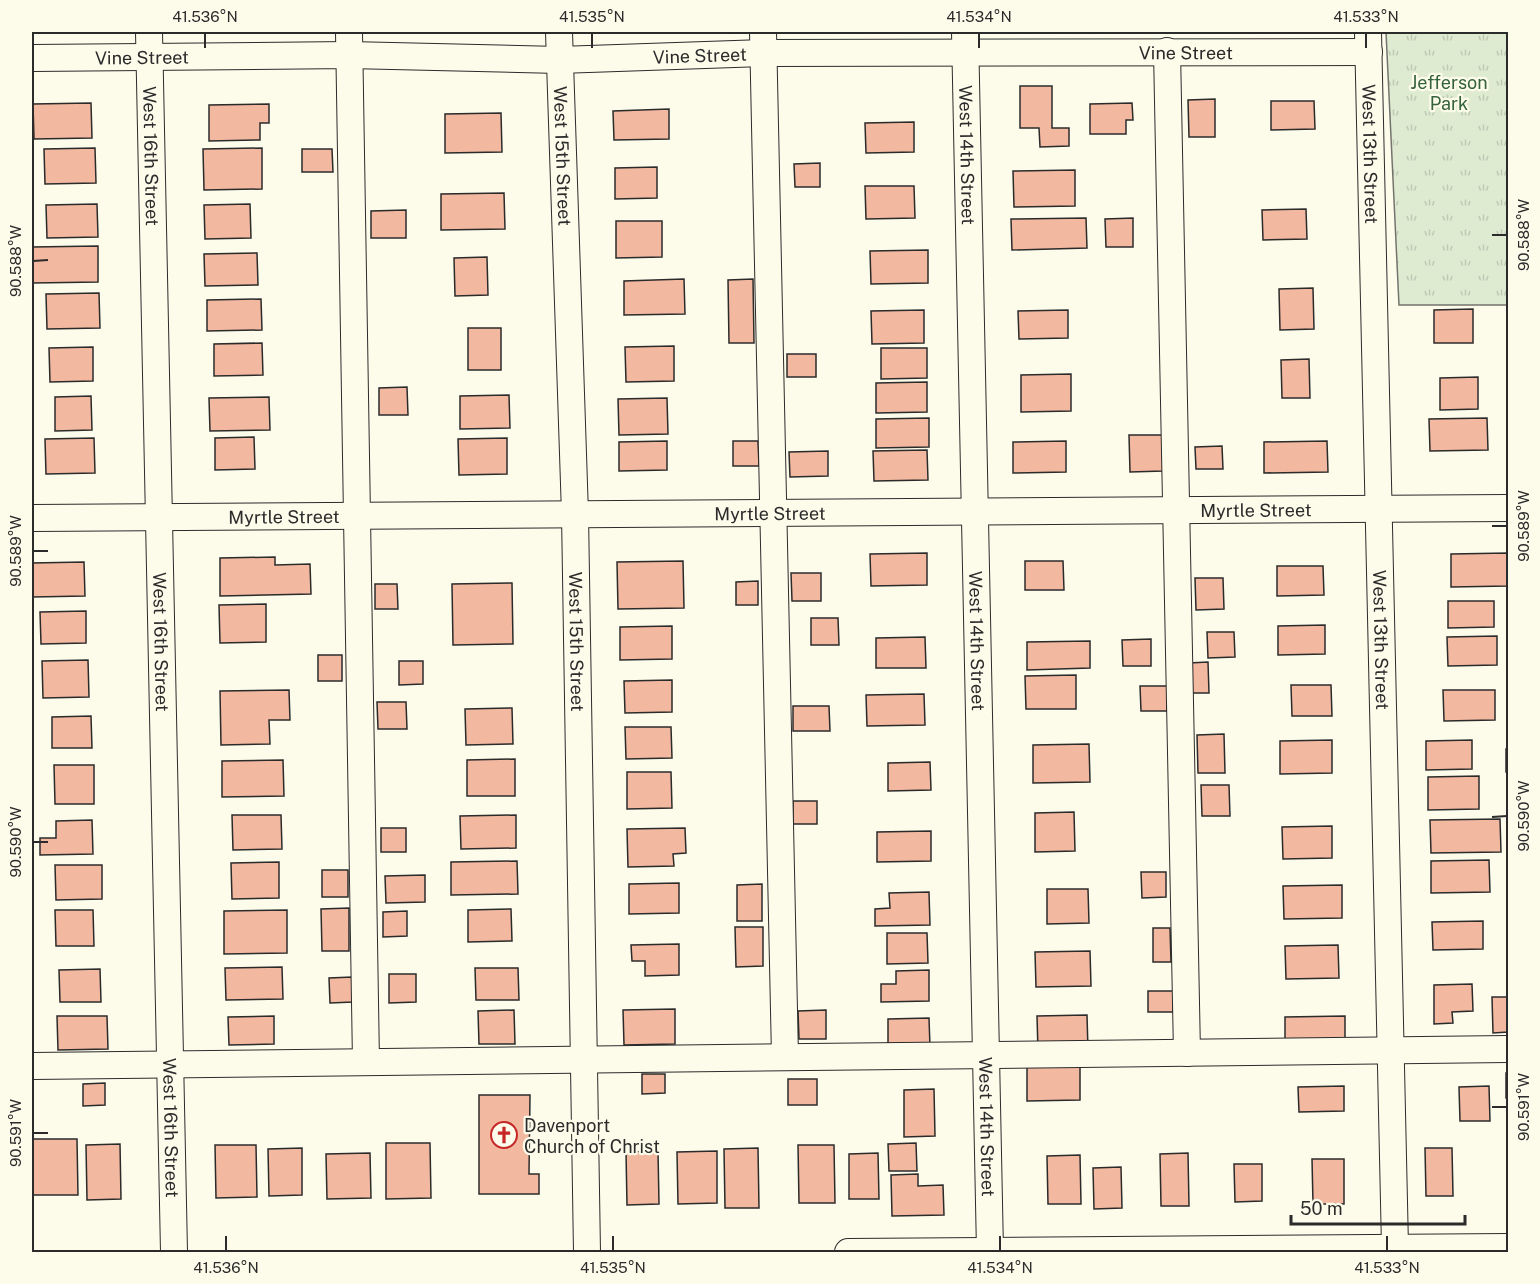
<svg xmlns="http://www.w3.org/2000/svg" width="1540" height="1284" viewBox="0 0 1540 1284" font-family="'Public Sans',sans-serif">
<defs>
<pattern id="grass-tufts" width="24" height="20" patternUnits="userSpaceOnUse" patternTransform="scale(1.5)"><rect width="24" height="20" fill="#deebd1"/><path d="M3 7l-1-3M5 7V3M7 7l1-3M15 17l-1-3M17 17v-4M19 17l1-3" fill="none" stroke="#bfcab4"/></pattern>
</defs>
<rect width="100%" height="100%" fill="#fdfbea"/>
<path fill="url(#grass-tufts)" stroke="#74746e" stroke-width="1.5" d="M1386 32H1508V305H1399Z"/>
<path fill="#f2b8a0" stroke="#2b2b2b" stroke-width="1.5" d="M1020 86H1052V128H1069V146L1040 147 1039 128H1020Z
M1215 99V137H1189L1188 100Z
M1271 101H1314L1315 129 1271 130Z
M91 103 92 138 34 139 33 104Z
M1132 103 1133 120H1126V134H1090V104Z
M269 104V123H260V140L209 141V105Z
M669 109V139L614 140 613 111Z
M501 113 502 152 445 153V114Z
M914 122V152L866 153 865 123Z
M95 148 96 183 45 184 44 149Z
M262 148V189L204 190 203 149Z
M302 149H332L333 172H302Z
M820 163V187H795L794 164Z
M657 167V198L615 199V168Z
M1075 170V206L1014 207 1013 171Z
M865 186H914L915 218 866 219Z
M504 193 505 229 441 230V194Z
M97 204 98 237 47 238 46 205Z
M250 204 251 238 205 239 204 205Z
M1306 209 1307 239 1263 240 1262 210Z
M406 210V238H371V211Z
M1086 218 1087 248 1012 250 1011 219Z
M1133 218V247H1106L1105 219Z
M616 221H662V257L616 258Z
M98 246V282L33 283 32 247Z
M928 250V283L871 284 870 251Z
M257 253 258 285 205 286 204 254Z
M487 257 488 295 455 296 454 258Z
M684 279 685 314 624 315V281Z
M753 279 754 343H729L728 280Z
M1313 288 1314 329 1280 330 1279 289Z
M99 293 100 328 47 329 46 294Z
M261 299 262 330 207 331V300Z
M1473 309V343H1434V310Z
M924 310V343L872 344 871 311Z
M1068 310V338L1019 339 1018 311Z
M468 328H501V370H468Z
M262 343 263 375 214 376V344Z
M674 346V381L626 382 625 347Z
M93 347V381L50 382 49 348Z
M881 348H927V378L881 379Z
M787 354H816V377H787Z
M1309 359 1310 398H1282L1281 360Z
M1071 374V411L1021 412V375Z
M1478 377V409L1440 410V378Z
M927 382V412L876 413V383Z
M407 387 408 415H379V388Z
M509 395 510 428 460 429V396Z
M91 396 92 430 55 431V397Z
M269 397 270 430 210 431 209 398Z
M667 398 668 434 619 435 618 399Z
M929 418V447L876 448V419Z
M1487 418 1488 450 1430 451 1429 419Z
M1129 435H1163V471L1130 472Z
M254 437 255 469 215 470V438Z
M94 438 95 473 46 474 45 439Z
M507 438V474L459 475 458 439Z
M667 441V470L619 471V442Z
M733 441H758L759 466H733Z
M1066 441V472L1013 473V442Z
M1327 441 1328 472 1264 473V442Z
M1222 446 1223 469H1196L1195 447Z
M927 450 928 480 874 481 873 451Z
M828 451V476L790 477 789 452Z
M927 553V585L871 586 870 554Z
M1508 553V586L1451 587V554Z
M275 557V565L310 564 311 594 220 596V558Z
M683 561 684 608 618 609 617 562Z
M1025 561H1063L1064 590H1025Z
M84 562 85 596 32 597V563Z
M1277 566H1323L1324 595 1277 596Z
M791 573H821V601H792Z
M1195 578H1223L1224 609 1196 610Z
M758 581V605H736V582Z
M512 583 513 644 453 645 452 584Z
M375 584H397L398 609H375Z
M1448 601H1494V627L1448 628Z
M266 604V642L220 643 219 605Z
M86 611V643L41 644 40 612Z
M811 618H838L839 645H811Z
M1325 625V654L1278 655V626Z
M672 626V659L620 660V627Z
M1207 632H1234L1235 657 1208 658Z
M1497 636V665L1448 666 1447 637Z
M925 637 926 668H876V638Z
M1151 639V666H1123L1122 640Z
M1090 641V668L1027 670V642Z
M318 655H342V681H318Z
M88 660 89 697 43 698 42 661Z
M399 661H423V684L399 685Z
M1208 662 1209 693H1190L1189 663Z
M1076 675V709H1026L1025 676Z
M672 680V712L625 713 624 681Z
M1291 685H1331L1332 716H1292Z
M1140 686H1167V711H1141Z
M289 690 290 720H269L270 744 221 745 220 691Z
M1443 690H1495V720L1444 721Z
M924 694 925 725 867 726 866 695Z
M377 702H406L407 729H378Z
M793 706H829L830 731H793Z
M512 708 513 744 466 745 465 709Z
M91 716 92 748H52V717Z
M625 727H671L672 758 626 759Z
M1224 734 1225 773H1198L1197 735Z
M1332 740V773L1280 774V741Z
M1472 740V769L1426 770V741Z
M1089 744 1090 782 1033 783V745Z
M1506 749H1508V772H1506Z
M515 759V796H467V760Z
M283 760 284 796 222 797V761Z
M930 762 931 790 888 791V763Z
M54 765H94V804H55Z
M627 772H671L672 808 627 809Z
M1479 776V809L1428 810V777Z
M1201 785H1229L1230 816H1202Z
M793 801H817V824H793Z
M1074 812 1075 851 1035 852V813Z
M232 815H281L282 849 233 850Z
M516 815V848L461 849 460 816Z
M1500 819 1501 852 1431 853 1430 820Z
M92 820 93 854 40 855V838H56V821Z
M1332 826V858L1283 859 1282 827Z
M381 828H406V852H381Z
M685 828 686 853 673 854 674 866 628 867 627 829Z
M931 831V861L877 862V832Z
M1489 860 1490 892 1431 893V861Z
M517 861 518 894 451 895V862Z
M279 862V898L232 899 231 863Z
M55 865H102V899L56 900Z
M322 870H348V897H322Z
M1141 872H1166V897L1142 898Z
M425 875V902L386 903 385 876Z
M679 883V913L629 914V884Z
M762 884V921H737V885Z
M1342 885V918L1284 919 1283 886Z
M1047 889H1088L1089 923 1047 924Z
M929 892 930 925 875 926V909L890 908 889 893Z
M349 908V951H322L321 909Z
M511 909 512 941 468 942V910Z
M55 910H93L94 946H56Z
M287 910V953L224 954V911Z
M407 911V936L383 937V912Z
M1483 921V949L1433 950 1432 922Z
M735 927H763V966L736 967Z
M1153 928H1170L1171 962H1153Z
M887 933H927L928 963 887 964Z
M679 944V975L645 976V961H632L631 945Z
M1338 945 1339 978 1286 979 1285 946Z
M1090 951 1091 986 1036 987 1035 952Z
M282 967 283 999 226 1000 225 968Z
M475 968H518L519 1000H476Z
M100 969 101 1002H60L59 970Z
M929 970V1001L881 1002V984H896V971Z
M389 974H416V1002L389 1003Z
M352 977 353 1002 330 1003 329 978Z
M1472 984 1473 1011 1452 1012 1453 1023 1434 1024V985Z
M1148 991H1173V1012H1148Z
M1492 997H1508V1032L1493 1033Z
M675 1009V1044L624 1045 623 1010Z
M514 1010 515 1044H479L478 1011Z
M826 1010V1039H799L798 1011Z
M1087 1015 1088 1050 1038 1051 1037 1016Z
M57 1016H107L108 1049 58 1050Z
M274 1016V1044L229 1045 228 1017Z
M1345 1016V1047L1285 1048V1017Z
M929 1018 930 1047 888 1048V1019Z
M1080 1065V1100L1027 1101V1066Z
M1506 1073H1508V1098H1506Z
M642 1074H665V1093L642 1094Z
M788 1079H817V1105H788Z
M105 1083V1105L83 1106V1084Z
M1344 1086V1111L1299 1112 1298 1087Z
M1489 1086 1490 1121H1460L1459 1087Z
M934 1089 935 1136 904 1137V1090Z
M479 1095H530L529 1174H539V1194H479Z
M32 1139H77L78 1195H32Z
M386 1143H430L431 1198 386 1199Z
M916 1143 917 1171H889L888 1144Z
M120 1144 121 1199 87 1200 86 1145Z
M215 1145H256L257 1197 216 1198Z
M798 1145H834L835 1203H799Z
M302 1148V1195L269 1196 268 1149Z
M758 1148 759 1208H725L724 1149Z
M1425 1148H1452L1453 1196H1426Z
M658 1151 659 1204 627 1205 626 1152Z
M717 1151V1203L678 1204 677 1152Z
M370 1153 371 1198 327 1199 326 1154Z
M878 1153 879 1199H849V1154Z
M1188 1153 1189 1206H1161L1160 1154Z
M1080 1155 1081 1204H1048L1047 1156Z
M1312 1159H1344V1204H1313Z
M1234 1164H1262V1201L1235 1202Z
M1121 1167 1122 1208 1094 1209 1093 1168Z
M918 1174V1186L943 1185 944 1215 892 1216 891 1175Z"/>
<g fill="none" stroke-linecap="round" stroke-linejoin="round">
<defs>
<g id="minor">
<path id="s1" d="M149 32 174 1252"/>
<path d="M349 32 366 1062"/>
<path id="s2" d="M559 32 575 514 587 1252"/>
<path d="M763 32 785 1057"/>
<path id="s3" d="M965 32 990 1251"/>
<path id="s4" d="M1368 32 1395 1247"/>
<path d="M1167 51 1187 1053"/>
<path id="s5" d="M32 58 349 55 559 60 764 53 1369 52"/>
<path id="s6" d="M32 518 1508 508"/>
<path d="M32 1066 1508 1049"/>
<path d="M848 1252 1508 1247"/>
</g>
</defs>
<use href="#minor" stroke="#2b2b2b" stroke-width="28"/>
<use href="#minor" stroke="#fdfbea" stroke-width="26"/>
</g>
<path fill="none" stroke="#2b2b2b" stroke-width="2" d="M205 33V48M592 33V48M979 33V48M1366 33V48M1492 235H1507M33 261 48 260M1492 526H1507M33 551H48M1492 817 1507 816M33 842H48M1492 1107H1507M33 1133H48M226 1236V1251M613 1236V1251M1000 1236V1251M1387 1236V1251"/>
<defs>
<symbol id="church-ring" viewBox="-11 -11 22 22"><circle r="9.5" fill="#fdfbea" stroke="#c62828" stroke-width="1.5"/><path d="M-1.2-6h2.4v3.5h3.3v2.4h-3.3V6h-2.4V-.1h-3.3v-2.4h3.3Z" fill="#c62828"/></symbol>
</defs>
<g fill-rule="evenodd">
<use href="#church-ring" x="489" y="1120" width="30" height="30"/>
</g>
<g text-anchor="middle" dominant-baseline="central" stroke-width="4.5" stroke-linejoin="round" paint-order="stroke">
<g font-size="18" fill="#2b2b2b" stroke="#fdfbea">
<text stroke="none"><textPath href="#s5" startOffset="1154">Vine Street</textPath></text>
<text stroke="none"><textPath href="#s5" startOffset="668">Vine Street</textPath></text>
<text stroke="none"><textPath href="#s5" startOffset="110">Vine Street</textPath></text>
<text stroke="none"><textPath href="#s4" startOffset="122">West 13th Street</textPath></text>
<text stroke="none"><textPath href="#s3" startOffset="123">West 14th Street</textPath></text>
<text stroke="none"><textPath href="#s1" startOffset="124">West 16th Street</textPath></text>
<text stroke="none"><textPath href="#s2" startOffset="124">West 15th Street</textPath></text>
<text stroke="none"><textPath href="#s6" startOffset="1224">Myrtle Street</textPath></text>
<text stroke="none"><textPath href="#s6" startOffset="738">Myrtle Street</textPath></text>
<text stroke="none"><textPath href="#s6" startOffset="252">Myrtle Street</textPath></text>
<text stroke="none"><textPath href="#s4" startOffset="608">West 13th Street</textPath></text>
<text stroke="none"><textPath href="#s3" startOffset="609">West 14th Street</textPath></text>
<text stroke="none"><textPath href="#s1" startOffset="610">West 16th Street</textPath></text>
<text stroke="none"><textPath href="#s2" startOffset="610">West 15th Street</textPath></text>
<text stroke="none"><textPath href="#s3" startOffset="1095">West 14th Street</textPath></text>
<text stroke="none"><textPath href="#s1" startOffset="1096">West 16th Street</textPath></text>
</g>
<g font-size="18" fill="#34623c" stroke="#fdfbea">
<text x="1449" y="82">Jefferson<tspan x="1449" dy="21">Park</tspan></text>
</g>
<g font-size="18" fill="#2b2b2b" stroke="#fdfbea" text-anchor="start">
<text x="524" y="1125">Davenport<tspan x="524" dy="21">Church of Christ</tspan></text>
</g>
</g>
<rect width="1540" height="1284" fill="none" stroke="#fdfbea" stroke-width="66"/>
<path d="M1291 1215v9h174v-9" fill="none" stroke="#2b2b2b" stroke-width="3"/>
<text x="1300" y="1215" font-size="18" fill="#2b2b2b" stroke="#fdfbea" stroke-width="4.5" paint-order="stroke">50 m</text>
<rect x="33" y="33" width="1474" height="1218" fill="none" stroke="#2b2b2b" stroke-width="2"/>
<g font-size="15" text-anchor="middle" fill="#2b2b2b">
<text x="205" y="22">41.536°N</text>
<text x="592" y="22">41.535°N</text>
<text x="979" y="22">41.534°N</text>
<text x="1366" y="22">41.533°N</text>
<text transform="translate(1524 235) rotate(-90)" y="5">90.588°W</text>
<text transform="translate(16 261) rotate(-90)" y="5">90.588°W</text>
<text transform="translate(1524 526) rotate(-90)" y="5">90.589°W</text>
<text transform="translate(16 551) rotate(-90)" y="5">90.589°W</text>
<text transform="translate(1524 816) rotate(-90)" y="5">90.590°W</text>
<text transform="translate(16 842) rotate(-90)" y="5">90.590°W</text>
<text transform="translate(1524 1107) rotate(-90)" y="5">90.591°W</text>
<text transform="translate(16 1133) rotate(-90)" y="5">90.591°W</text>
<text x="226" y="1273">41.536°N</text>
<text x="613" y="1273">41.535°N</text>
<text x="1000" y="1273">41.534°N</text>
<text x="1387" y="1273">41.533°N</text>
</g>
</svg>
